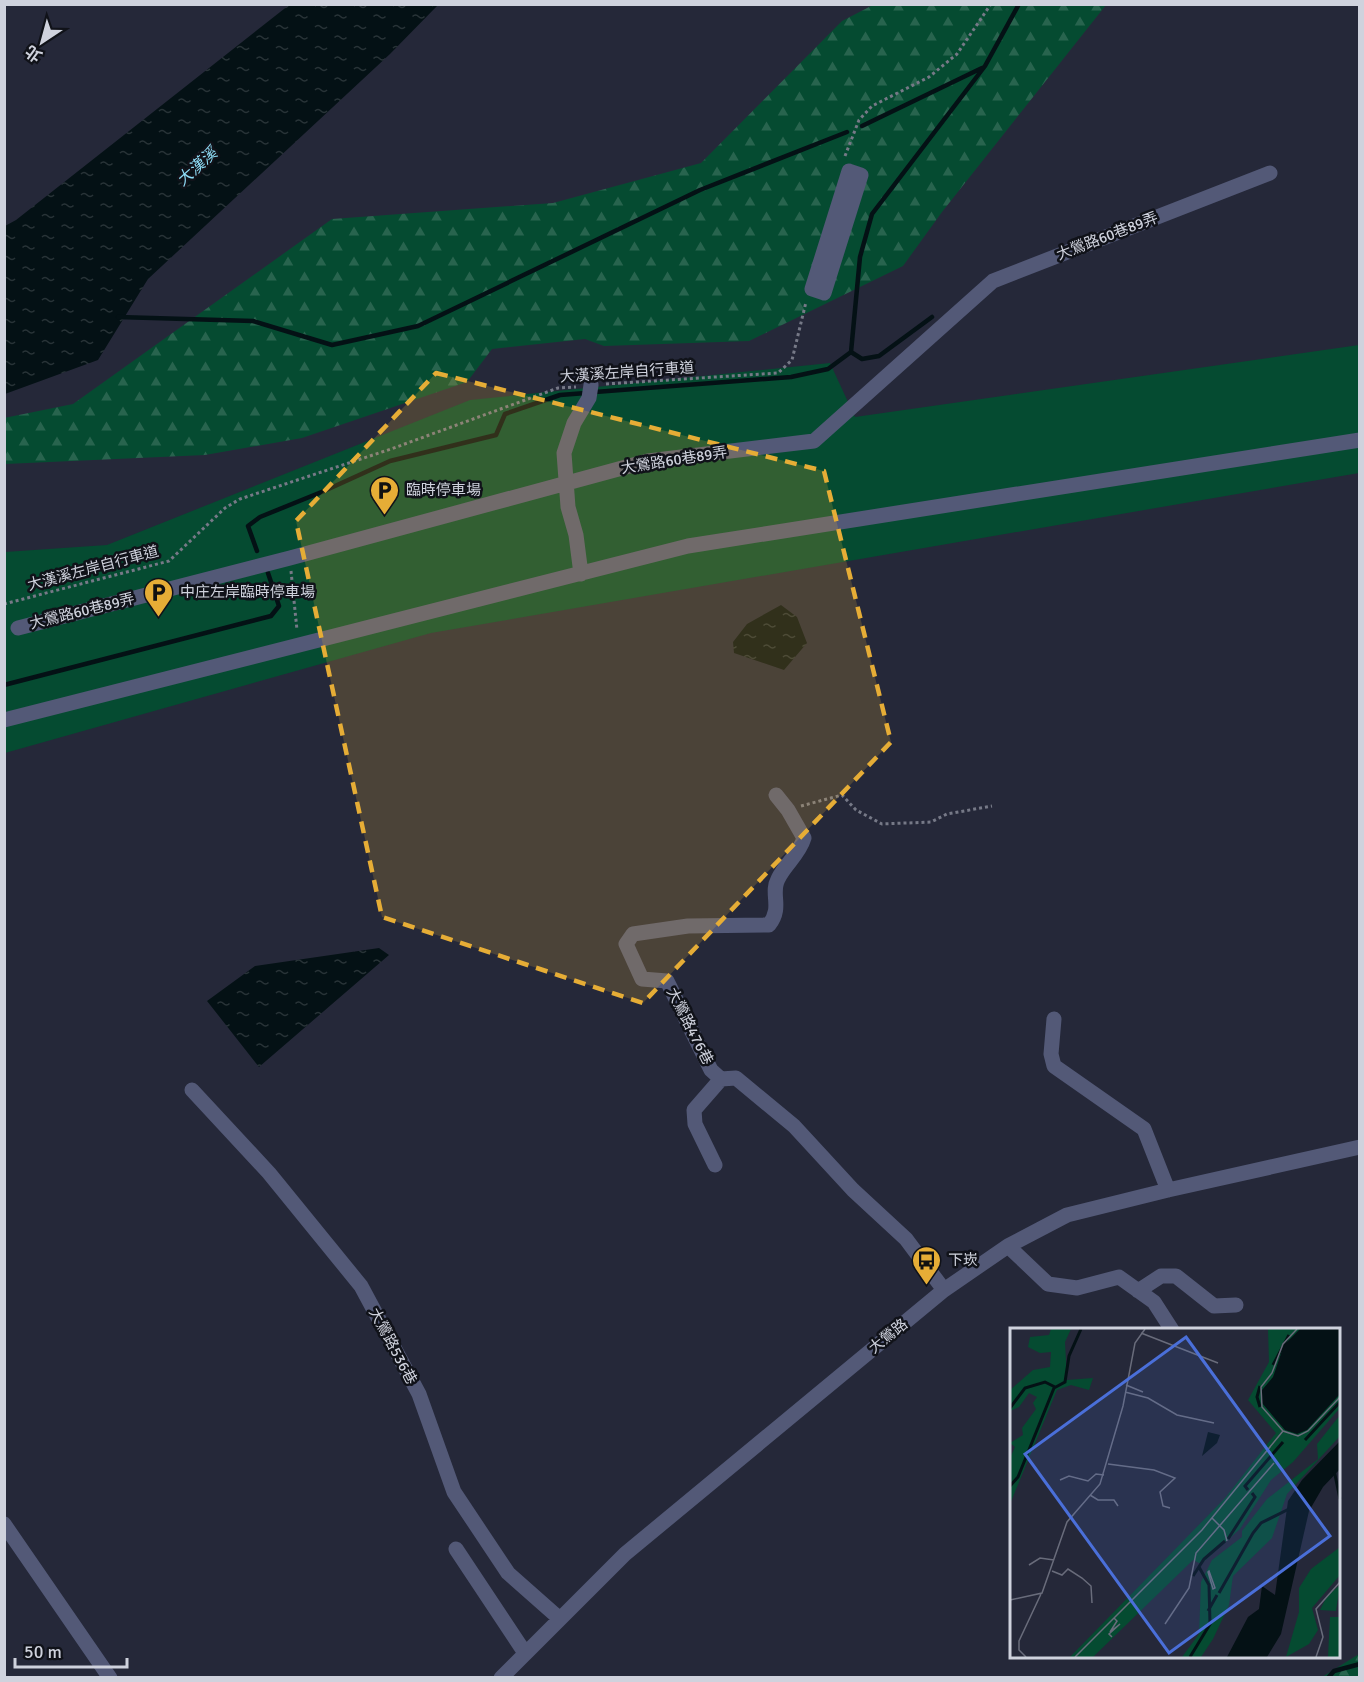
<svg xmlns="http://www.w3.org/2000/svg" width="1364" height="1682" viewBox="0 0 1364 1682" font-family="Signika,'Noto Sans TC',sans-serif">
<defs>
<pattern id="forest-firs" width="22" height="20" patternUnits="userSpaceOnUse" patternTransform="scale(1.5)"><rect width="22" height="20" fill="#054b31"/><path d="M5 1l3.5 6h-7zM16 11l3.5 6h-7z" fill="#28644e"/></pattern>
<pattern id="water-ripples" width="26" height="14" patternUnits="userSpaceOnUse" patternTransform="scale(1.5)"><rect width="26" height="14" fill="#041115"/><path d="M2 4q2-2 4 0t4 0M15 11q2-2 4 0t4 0" fill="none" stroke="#283337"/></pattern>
</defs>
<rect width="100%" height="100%" fill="#252839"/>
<path fill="#054b31" d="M1359 345V473L431 633 5 753V552L107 545 470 400 830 363 855 417Z"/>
<path fill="url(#forest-firs)" d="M873 5H1106L942 212 903 266 749 341 604 346 585 339 492 349 467 382 302 438 205 455 5 464 4 418 73 404 332 219 553 203 701 163 842 21Z
M1359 1654V1677H1322Z"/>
<path fill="url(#water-ripples)" d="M289 5H438L390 54 148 279 98 360 5 394V226L16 220Z
M781 605 797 617 807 643 784 670 734 653 733 642 747 624Z
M379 948 389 955 259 1067 207 1001 255 966Z"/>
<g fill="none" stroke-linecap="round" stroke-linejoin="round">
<path stroke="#041115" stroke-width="4.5" d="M862 126 982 68
M118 317 253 321 332 345 418 326 700 190 847 132
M851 352 862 359 879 356 932 317
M595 392 791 377 828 369 851 352 860 257 872 214 985 66 1019 4
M257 551 248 526 260 517 324 491 390 461 496 435 505 414 560 395 586 393
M4 685 271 616 279 606 268 573
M1328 1678 1334 1671 1360 1664"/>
<path stroke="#767987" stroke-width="3" stroke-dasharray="3 3" stroke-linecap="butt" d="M845 156 859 120 872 106 929 77 957 54 991 4
M606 384 778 373 792 360 806 302
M291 571 297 630
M4 604 169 561 225 508 240 499 391 449 558 388 576 387
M801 806 842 795 856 810 882 824 931 822 947 814 992 806"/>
<path stroke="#535977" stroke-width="15" d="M849 171 861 175 824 293 812 289Z
M581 574 576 535 568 507 564 453 574 423 589 398 591 385
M18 628 290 558 648 461 814 441 993 281 1270 173
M4 720 688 546 1360 440
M776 795 788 810 804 838C799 855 785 864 778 879 770 894 783 907 769 925L688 926 633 934 626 944 642 979 667 981 711 1070 721 1079 736 1078 794 1126 853 1190 906 1239 944 1290
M1054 1019 1051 1054 1054 1066 1144 1129 1168 1190
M192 1090 269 1173 361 1286 419 1394 454 1492 508 1573 560 1619
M715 1165 695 1124 694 1110 721 1079
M1008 1246 1048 1284 1077 1288 1119 1277 1154 1302 1172 1330
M1138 1291 1161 1276H1176L1214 1306 1236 1305
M4 1524 110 1678
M456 1549 525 1653
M501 1678 625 1554 944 1290 1008 1246 1067 1215 1168 1190 1360 1147"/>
</g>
<path fill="#e6ad36" fill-opacity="0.2" stroke="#e6ad36" stroke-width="4.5" stroke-dasharray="12 8" stroke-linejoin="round" d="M436 373 824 471 891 742 643 1003 382 917 296 521Z"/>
<defs>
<symbol id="parking-pin" viewBox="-11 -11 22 30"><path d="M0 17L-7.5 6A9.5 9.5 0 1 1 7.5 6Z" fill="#e6ad36" stroke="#101219"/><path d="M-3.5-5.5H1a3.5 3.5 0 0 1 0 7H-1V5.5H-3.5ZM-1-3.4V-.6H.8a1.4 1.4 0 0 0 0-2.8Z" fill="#111"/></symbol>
<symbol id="bus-pin" viewBox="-11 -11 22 30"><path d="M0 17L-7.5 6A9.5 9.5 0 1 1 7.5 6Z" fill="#e6ad36" stroke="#101219"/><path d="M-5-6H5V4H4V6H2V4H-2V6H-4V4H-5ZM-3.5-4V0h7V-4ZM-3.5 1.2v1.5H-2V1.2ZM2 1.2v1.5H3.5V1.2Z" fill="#111"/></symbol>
</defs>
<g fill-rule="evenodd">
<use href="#parking-pin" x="368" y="474" width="33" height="45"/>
<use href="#parking-pin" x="142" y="576" width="33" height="45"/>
<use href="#bus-pin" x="910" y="1244" width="33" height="45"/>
</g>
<g text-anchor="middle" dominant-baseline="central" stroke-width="5" stroke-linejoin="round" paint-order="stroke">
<g font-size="15" fill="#cfd2dd" stroke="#101219">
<text transform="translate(1107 236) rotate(-21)">大鶯路60巷89弄</text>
<text transform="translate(627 372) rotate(-4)">大漢溪左岸自行車道</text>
<text transform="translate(674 460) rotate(-9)">大鶯路60巷89弄</text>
<text transform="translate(93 568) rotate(-15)">大漢溪左岸自行車道</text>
<text transform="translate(82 611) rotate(-14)">大鶯路60巷89弄</text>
<text transform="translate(690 1026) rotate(63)">大鶯路476巷</text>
<text transform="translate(888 1336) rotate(-39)">大鶯路</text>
<text transform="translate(393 1346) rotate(62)">大鶯路536巷</text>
</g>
<g font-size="15" fill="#cfd2dd" stroke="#101219" text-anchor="start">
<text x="406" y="490">臨時停車場</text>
<text x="180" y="592">中庄左岸臨時停車場</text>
<text x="948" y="1260">下崁</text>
</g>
<g font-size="16" font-style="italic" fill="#8edcf6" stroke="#101219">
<text transform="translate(197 167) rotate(-42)">大漢溪</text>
</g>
</g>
<g transform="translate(1010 1328)">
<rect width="330" height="330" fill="#252839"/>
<path d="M258 1H330V80L283 134 261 152 230 201 191 236 183 232 83 329H60L215 170 266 105 238 72 259 34Z" fill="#054b31"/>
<path d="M41 1H61L55 14 57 52 83 50 79 62 61 57 47 62 0 176V130L5 119 0 115 13 107 12 100 26 81 23 75 27 69 19 65 9 79 0 83V62L23 42 40 39 41 24 30 25 18 19 20 9 39 7ZM330 87V108L277 166 262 210 223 248 219 277 203 311 191 329H172L189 306 191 254 202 232 232 209V203L257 171 308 131 307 116ZM330 219V247L302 280 308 302 299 316 276 329 289 284V260L301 241ZM330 257 326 283 310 282 317 268ZM320 289H329L330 292V329H318Z" fill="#054b31"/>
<path d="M290 1H330V66L297 102 287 106 275 102 252 75V62L263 49 274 17ZM198 104 210 107 207 115 192 128ZM330 113V141L313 159 299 183 271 306 257 329H217L238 289 249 281 252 258 265 267 278 173 292 152Z" fill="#041115"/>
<path fill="none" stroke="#041115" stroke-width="3" d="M263 37 279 7M250 58 247 69 250 79M0 80 15 60 35 54 45 59M295 112 330 74M324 142 330 171M0 158 8 149 44 60 55 54 59 28 71 1M238 162 235 158 273 114M218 211 245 169 242 165M183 248 194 231 215 213M209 265 243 205 251 195 279 181M198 283 207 267M180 329 200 296 199 257 189 239"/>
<path fill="none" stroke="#696c7b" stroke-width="1.5" d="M287 1 273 16 262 45 251 59 252 79 273 103 288 108 298 103 330 69M131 5 208 35M116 57 133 64M115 64 138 70 167 87 204 95M98 136 144 142 165 150 150 164 153 178 160 180M50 152 59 148 78 153 86 146 94 147M80 167 88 172H104L108 178M202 190 214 202 217 213M19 237 30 230 44 232M42 243 52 247 58 241 72 250 81 258 82 275M199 243 205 260 203 261 198 244ZM0 272 32 265 57 194 90 156 113 78 125 15 135 1M155 296 179 260 186 225 264 135M102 309 99 306 110 296 100 304 107 293 104 290M16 329 9 322V313L31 266M65 329 192 202 273 103M306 329 313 309 306 281 330 254"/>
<path fill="#4a6fd9" fill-opacity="0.15" stroke="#4a6fd9" stroke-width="3" d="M176 9 320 208 159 325 15 126Z"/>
<rect width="330" height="330" fill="none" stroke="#cfd2dd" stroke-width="3"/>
</g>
<rect width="1364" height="1682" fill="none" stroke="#cfd2dd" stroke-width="12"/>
<g transform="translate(42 42) rotate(216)" stroke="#101219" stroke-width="4.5" paint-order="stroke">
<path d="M0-4.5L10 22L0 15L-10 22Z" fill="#cfd2dd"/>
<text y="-9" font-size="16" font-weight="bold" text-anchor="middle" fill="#cfd2dd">北</text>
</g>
<path d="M15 1658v9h112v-9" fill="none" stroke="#cfd2dd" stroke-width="3"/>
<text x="24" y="1658" font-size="18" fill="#cfd2dd" stroke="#101219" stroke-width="4.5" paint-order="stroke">50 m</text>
</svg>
